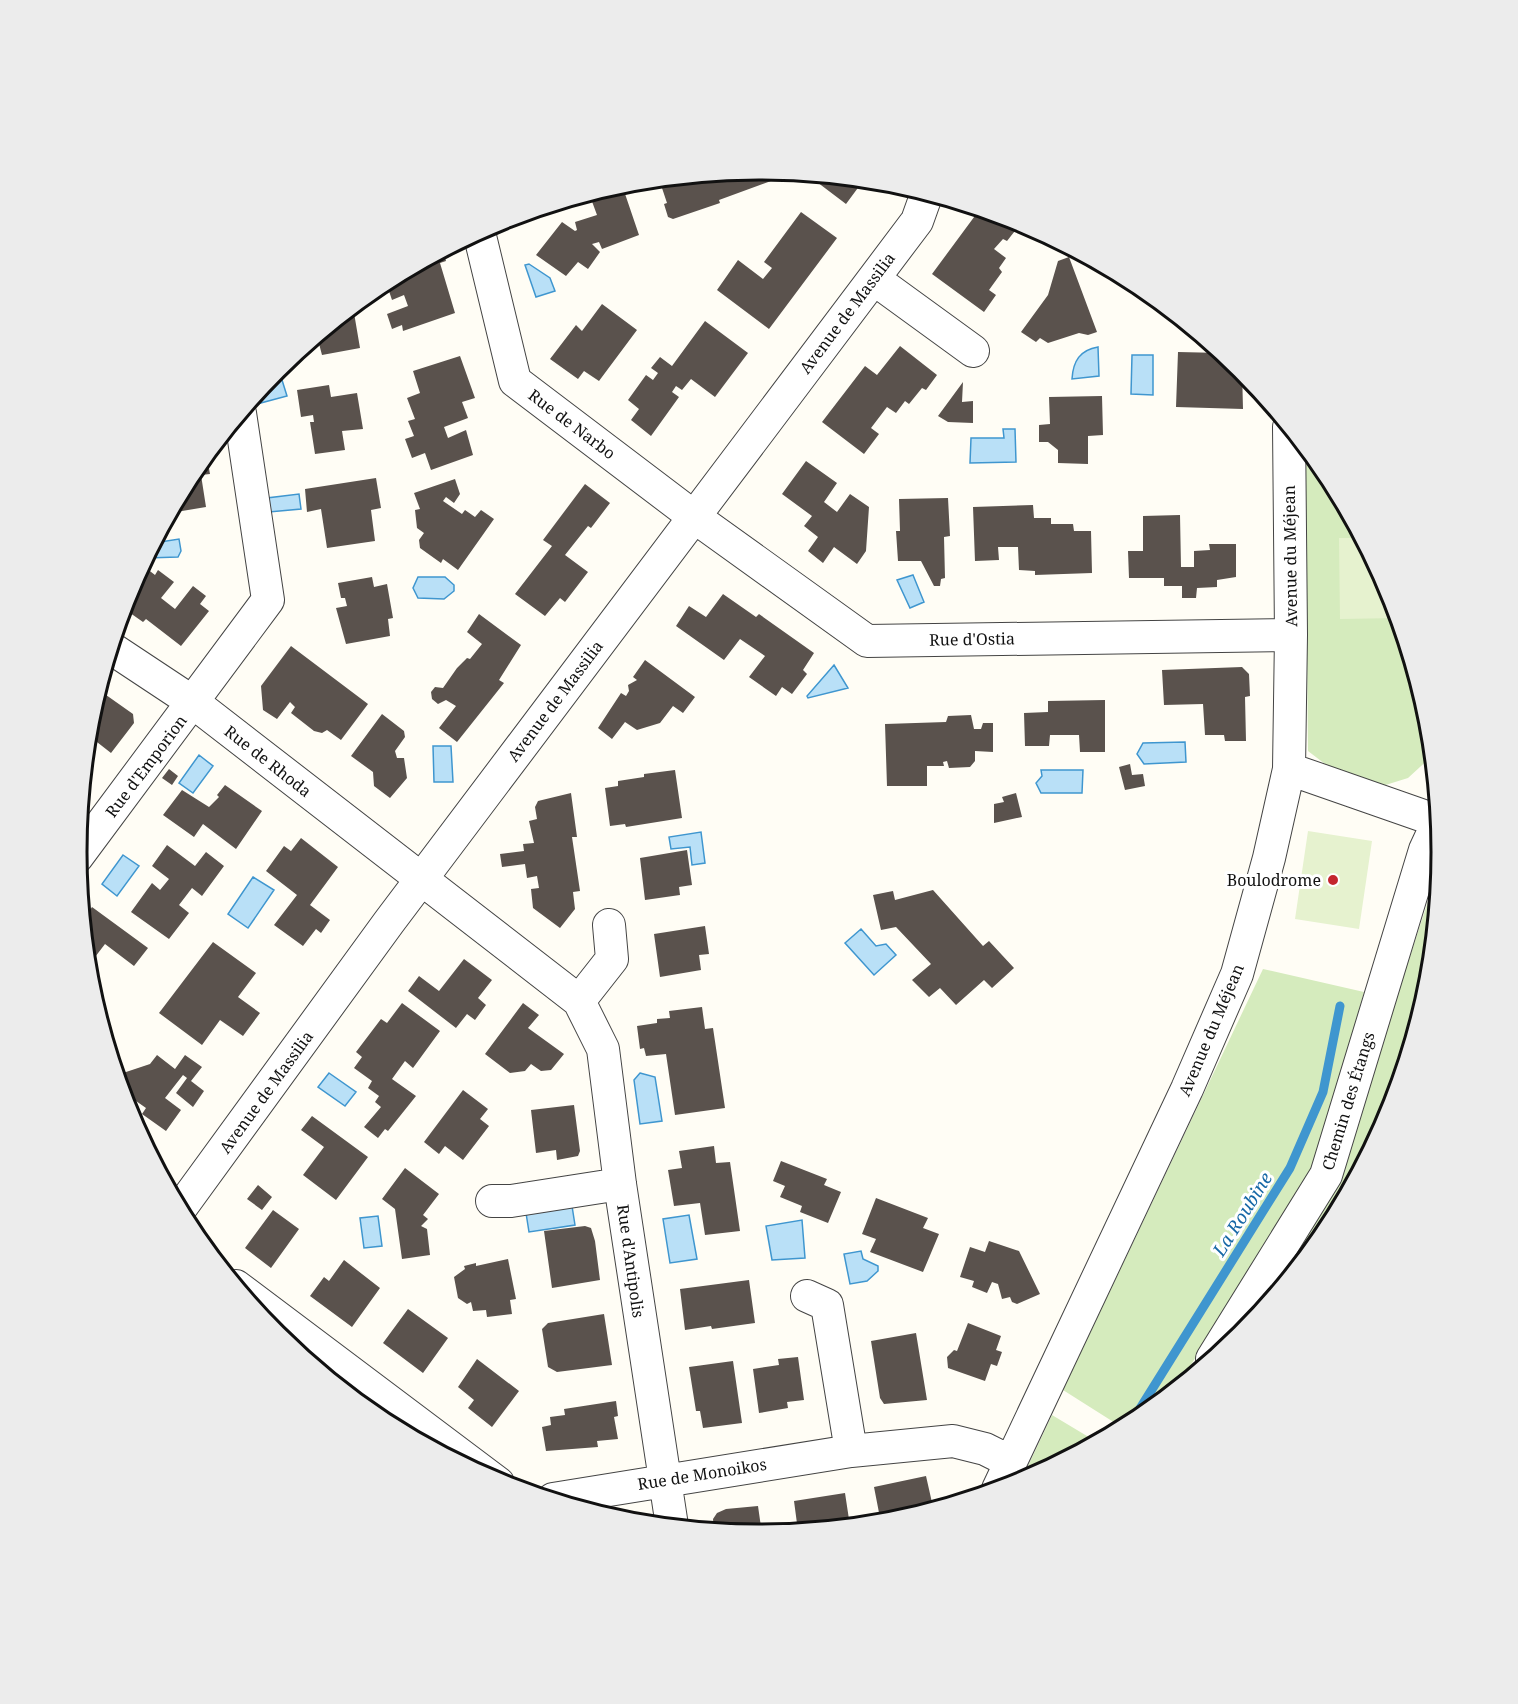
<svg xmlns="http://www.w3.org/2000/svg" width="1518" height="1704" viewBox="0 0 1518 1704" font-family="'Noto Serif',serif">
<rect width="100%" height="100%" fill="#fffdf5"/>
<path fill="#d5ebbd" d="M1305 447C1368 524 1422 657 1432 756L1408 778 1379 787 1325 764 1308 751Z
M1440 865 1428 985 1389 1113 1326 1231 1241 1335 1336 1181Z
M1263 969 1364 992 1313 1171 1177 1387 1138 1420 1123 1428 1063 1390Z
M1052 1415 1097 1442 1020 1483Z"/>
<path fill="#e6f2cf" d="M1339 538H1361L1390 591 1398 618 1340 619Z
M1308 831 1372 841 1359 929 1295 919Z"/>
<path fill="#b9e0f7" stroke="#3f96cf" stroke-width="1.5" d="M529 264 550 278 555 291 536 297 525 265Z
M1098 347 1099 376 1072 379C1073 361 1080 350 1098 347Z
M1132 355H1153V395L1131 394Z
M282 380 287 396 257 404 255 396 264 385Z
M1003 429H1015L1016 462 970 463 971 438H1004Z
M299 494 301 509 269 512 267 498Z
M179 539 181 551 178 557 147 558 154 543Z
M913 575 924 602 910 608 897 580Z
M418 577H445L454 585V591L444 599 418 598 413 588Z
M834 665 848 688 808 698 807 696Z
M1185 742 1186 762 1144 764 1137 754 1143 743Z
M433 746H451L453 782H434Z
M199 755 213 766 193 793 179 783Z
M1041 770H1083L1082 793H1041L1036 783 1042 776Z
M701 832 705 863 692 865 690 847 671 849 669 837Z
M123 855 139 866 117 896 102 884Z
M253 877 274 890 248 928 228 914Z
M861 929 876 946 886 944 896 955 874 975 845 943Z
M329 1073 356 1092 345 1106 318 1087Z
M640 1073 655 1077 662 1121 640 1124 634 1080Z
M572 1206 575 1225 529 1232 526 1213Z
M689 1215 697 1259 670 1263 663 1219Z
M378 1216 382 1246 364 1248 360 1218Z
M802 1220 805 1258 772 1260 766 1226Z
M861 1251 863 1259 878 1266V1271L867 1281 850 1284 844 1254Z"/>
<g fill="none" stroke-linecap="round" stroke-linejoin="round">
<path stroke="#3f96cf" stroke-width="9" d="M1131 1423 1290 1168 1323 1092 1340 1006"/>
</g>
<path fill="#5a524d" d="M759 170H767L771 181 719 200 720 203 673 219 668 217 664 204 667 203 659 179Z
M816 175 864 180 879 181 874 188 863 181 846 204 813 179Z
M622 185 639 235 602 249 599 242 592 244 600 252 588 269 578 262 566 276 536 255 562 222 575 231 577 230 575 222 597 215 590 196Z
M980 209 1022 222 1007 241 1003 239 994 249 1006 258 999 268 1002 272 989 290 996 295 984 312 932 274Z
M801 212 837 238 769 329 717 290 738 260 763 279 772 268 764 262Z
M443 251 446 261 440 263 455 313 403 331 402 325 392 329 387 314 408 306 404 295 392 300 386 282 405 275 404 272Z
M1069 257 1097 332 1088 335 1079 333 1048 343 1040 338 1036 342 1021 332 1048 295 1058 261Z
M602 304 637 330 599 381 584 371 578 379 550 359 576 325 582 331Z
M353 307 360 348 322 355 317 336Z
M705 321 748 353 715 397 691 379 682 390 676 386 672 392 679 397 651 436 631 420 639 409 628 400 646 375 653 380 658 373 651 368 660 357 672 366Z
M900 346 937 375 926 390 922 388 909 404 905 401 896 413 887 407 871 428 879 434 864 454 822 422 865 366 877 375Z
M1178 352 1222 353 1242 370 1243 409 1176 407Z
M460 356 475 398 462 402 468 418 444 427 448 438 466 430 473 455 431 470 425 453 412 458 405 439 414 436 408 421 415 419 407 398 420 393 413 371Z
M963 382 962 402 973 401V423L948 422 938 416Z
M329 385 331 397 357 393 363 429 342 431 345 450 315 454 310 422H314L313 415 301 417 297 390Z
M1102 396 1103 435 1088 436V464L1058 463V450L1048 442H1039V425L1050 424 1049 397Z
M210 450 211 457 207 458 210 474 201 475 206 507 170 513 192 473Z
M806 461 837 483 824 502 837 512 850 494 869 507 866 551 857 564 834 547 823 563 808 551 818 537 804 526 812 516 782 494Z
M376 478 381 508 371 510 375 541 327 548 321 509 307 512 305 489Z
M455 479 460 494 454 503 446 497 443 501 462 514 465 510 475 517 481 510 494 519 458 570 443 559 441 563 420 548 419 540 424 533 417 528 415 510 420 509 414 493Z
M585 484 610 503 591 528 588 526 565 555 588 572 565 602 560 598 545 616 515 594 552 546 543 540Z
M948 498 950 536 944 537 945 578 941 579 940 586H934L921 561H898L896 531H900L899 499Z
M1033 505 1034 518H1051V524H1073L1074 531H1091L1092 573 1035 575V571L1019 570 1018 547H998L999 560 975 561 973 507Z
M1180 515 1181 567H1194V551L1210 550 1209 544H1236V577L1217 580V587L1197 588 1196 598H1182V586H1164V578H1129L1128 551H1143V516Z
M142 565 155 575 158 570 174 582 161 598 175 609 193 586 206 596 200 604 209 611 181 646 146 619 143 622 123 608 129 591Z
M372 577 374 587 387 584 393 618 388 619 390 636 346 644 336 608 347 606 345 598H341L338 583Z
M723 594 756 617 759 614 814 653 803 670 807 674 792 694 782 687 776 696 749 677 765 656 740 639 724 660 676 626 689 606 706 617Z
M479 614 521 645 499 680 504 683 457 742 439 728 456 706 446 700 438 704 432 699 431 692 435 687 443 688 457 668 467 658 470 659 482 644 467 632Z
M291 646 368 704 341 740 327 730 322 733 314 731 291 713 295 707 290 702 277 719 263 710 261 686Z
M645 660 695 697 683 713 673 706 660 723 637 730 625 722 612 739 598 728 621 693 626 696 629 691 628 685 637 680 633 677Z
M1242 667 1249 674 1250 696 1245 697 1246 741H1225L1224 735H1205L1203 704 1164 705 1162 670Z
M100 683 103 685 99 690 133 714 134 723 111 753 88 735 90 719Z
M1105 700V752H1080L1079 735H1050L1049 746H1025L1024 713 1048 712V701Z
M382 714 404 731 405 737 395 751 397 758H404L407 778 390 798 374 786 373 772 351 756Z
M971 715 974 729H981L983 723H993V752L975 751V761L970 767 949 768 947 761 943 762 944 766H927V786H887L885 724 946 722 948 716Z
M1130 764 1132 775 1143 774 1145 786 1125 790 1119 767Z
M169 769 178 776 172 785 162 778Z
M675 770 682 818 626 827 625 824 610 826 605 788 618 786V781L644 777V774Z
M225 785 262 811 236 849 203 824 194 837 163 815 182 790 209 807 219 797 217 795Z
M571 793 577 837H572L580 891 573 892 575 909 560 928 533 908 531 889 539 888 537 876 527 878 525 864 502 867 500 854 524 851 523 844 534 843 529 821 537 819 535 807 538 801Z
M1016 793 1022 817 994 823V804L1004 802 1002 797Z
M301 838 338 867 310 905 330 920 321 933 316 929 303 946 274 925 297 895 266 871 284 846 291 851Z
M167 845 195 866 206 852 224 866 202 896 192 888 179 905 189 913 169 939 131 912 152 883 160 890 169 879 152 866Z
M687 850 692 885 679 887 680 895 645 900 640 858Z
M933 890 983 946 989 941 1014 968 992 988 984 980 956 1005 940 988 929 997 912 980 931 964 896 927 881 930 873 895 893 891 895 900Z
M92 907 148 948 134 966 105 944 92 961 87 957 85 935 91 926 84 919Z
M705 926 709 954 699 955 701 970 660 977 654 934Z
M213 942 256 973 238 997 260 1013 243 1036 220 1020 202 1045 159 1013Z
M464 959 492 980 478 998 486 1005 475 1020 467 1014 456 1028 408 991 419 976 439 991Z
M402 1003 440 1031 413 1068 405 1061 392 1079 416 1096 388 1131 385 1129 378 1138 364 1127 381 1107 375 1102 379 1096 368 1088 372 1081 354 1068 362 1057 356 1052 381 1019 387 1023Z
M523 1003 539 1015 528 1028 564 1054 551 1070 541 1071 531 1064 525 1071 510 1073 485 1054Z
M702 1007 705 1029 713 1028 725 1108 675 1115 666 1054 646 1056 644 1048 640 1049 637 1026 657 1023V1019L670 1018 669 1011Z
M157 1055 175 1069 185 1055 202 1067 191 1081 204 1091 193 1107 176 1093 187 1078 183 1075 165 1098 181 1110 166 1131 142 1114 146 1108 136 1101 128 1111 117 1075 150 1064Z
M463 1090 488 1109 480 1119 489 1126 463 1160 445 1146 439 1154 424 1142Z
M574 1105 580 1151 578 1156 557 1160 556 1150 536 1153 531 1110Z
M312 1116 368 1157 336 1200 303 1175 324 1147 301 1130Z
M714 1146 716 1163 730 1162 740 1231 705 1235 700 1203 674 1206 668 1170 682 1168 679 1151Z
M781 1161 827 1179 824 1185 841 1192 828 1223 800 1212 802 1206 780 1197 785 1186 773 1181Z
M405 1168 439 1194 423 1215 428 1219 421 1226 427 1229 430 1255 402 1259 395 1209 382 1199Z
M258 1185 272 1197 262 1210 247 1199Z
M876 1198 928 1218 923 1228 939 1234 923 1272 870 1252 876 1239 862 1234Z
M273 1210 299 1229 271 1268 245 1248Z
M585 1226 591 1228 595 1241 600 1280 552 1288 544 1231Z
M989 1241 1019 1251 1040 1294 1017 1304 1012 1302 1010 1297 1002 1299 998 1284 992 1282 987 1293 972 1287 974 1281 960 1277 970 1247 985 1252Z
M508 1259 516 1299 510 1300 512 1314 487 1317 486 1310 473 1311 471 1302 467 1304 458 1298 454 1277 465 1269 464 1266 476 1263V1266Z
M344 1260 380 1288 352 1327 310 1296 324 1277 329 1281Z
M749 1280 755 1323 712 1329 711 1326 685 1330 680 1289Z
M408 1309 448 1338 423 1373 383 1343Z
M604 1314 612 1365 557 1372 548 1367 542 1329 548 1323Z
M968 1323 1001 1336 996 1350 1002 1352 997 1366 991 1364 985 1381 948 1368 947 1357 954 1350 957 1351Z
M916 1333 927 1400 884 1404 880 1398 871 1341Z
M798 1357 804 1400 787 1402 788 1408 759 1413 753 1369 779 1365 778 1359Z
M477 1359 519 1391 492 1427 468 1408 474 1400 458 1387Z
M733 1361 742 1423 703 1428 700 1411H696L689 1367Z
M616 1401 618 1416 614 1417 618 1439 597 1441 598 1447 546 1451 542 1427 551 1425 550 1417 565 1415 564 1409Z
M926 1476 933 1507 914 1511 915 1514 881 1523 874 1487Z
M845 1493 850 1526 798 1531 794 1501Z
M758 1506 762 1534 714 1530 713 1519 717 1513 726 1509Z"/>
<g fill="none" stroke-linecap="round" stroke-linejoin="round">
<defs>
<path id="minor" d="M479 232 515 381 693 516 867 641 1291 635
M874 279 973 351
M111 648 194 703 579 1001 603 1049 620 1184 672 1526
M1289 769 1438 821
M77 857 268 600 240 413
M579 1001 612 959 609 925
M492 1201H511L620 1184
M180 1209 389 922 917 221 927 193
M236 1286 498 1483
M807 1296 827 1305 851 1451
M1212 1359 1326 1175 1425 850 1438 822
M998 1489 1187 1089 1237 974 1269 858 1289 769 1291 635 1289 427
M553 1499 851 1451 953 1441 985 1449 1011 1462"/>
</defs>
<use href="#minor" stroke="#444" stroke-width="34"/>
<use href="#minor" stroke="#fff" stroke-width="32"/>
</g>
<circle fill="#c4262e" stroke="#fff" stroke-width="2" cx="1333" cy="880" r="6"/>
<g text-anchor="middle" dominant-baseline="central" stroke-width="6" stroke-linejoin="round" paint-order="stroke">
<g font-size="16" fill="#111" stroke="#fff">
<text transform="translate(847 313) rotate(-53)">Avenue de Massilia</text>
<text transform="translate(572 424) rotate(37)">Rue de Narbo</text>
<text transform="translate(1290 556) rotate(-91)">Avenue du Méjean</text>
<text transform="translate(972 639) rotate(-1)">Rue d'Ostia</text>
<text transform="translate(555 701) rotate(-53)">Avenue de Massilia</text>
<text transform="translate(268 761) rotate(38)">Rue de Rhoda</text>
<text transform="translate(146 766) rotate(-53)">Rue d'Emporion</text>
<text transform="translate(1211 1030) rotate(-67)">Avenue du Méjean</text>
<text transform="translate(266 1092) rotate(-54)">Avenue de Massilia</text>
<text transform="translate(1348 1101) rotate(-73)">Chemin des Étangs</text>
<text transform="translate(631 1261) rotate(82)">Rue d'Antipolis</text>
<text transform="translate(702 1474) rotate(-9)">Rue de Monoikos</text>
</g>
<g font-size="16" fill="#111" stroke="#fff" text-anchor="end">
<text x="1321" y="880">Boulodrome</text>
</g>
<g font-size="18" font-style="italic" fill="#1768a6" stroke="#fff">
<text transform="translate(1242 1214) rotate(-58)">La Roubine</text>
</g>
</g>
<path d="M0 0H1518V1704H0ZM87 852a672 672 0 1 1 1344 0a672 672 0 1 1-1344 0Z" fill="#ececec" fill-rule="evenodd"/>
<path fill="none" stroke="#111" stroke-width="3" d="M87 852a672 672 0 1 1 1344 0a672 672 0 1 1-1344 0Z"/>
</svg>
